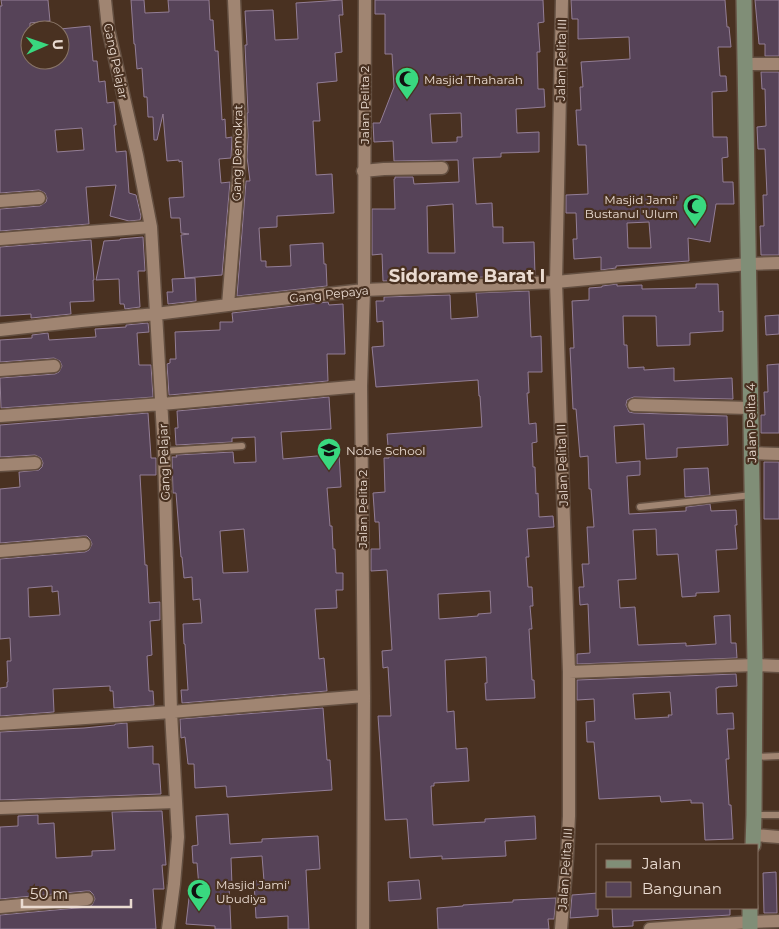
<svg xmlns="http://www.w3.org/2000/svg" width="779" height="929" viewBox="0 0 779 929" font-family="Montserrat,sans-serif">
<rect width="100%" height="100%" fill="#493121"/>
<path fill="#564358" stroke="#937e96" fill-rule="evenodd" d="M1 0H48L50 21 30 23V60H60V29L90 26 93 61H97L99 82 105 81 107 103 114 102 116 125H114L116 152 126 151 129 193 136 195 141 216 140 220 129 221 110 216 116 185 86 187 89 224 0 231V209L40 206 46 202 47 198 45 193 39 190 0 193V6H2ZM82 128 84 150 57 152 55 130Z
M131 0H144L145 13 169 12 168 0H209L210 20H213L215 51H218L222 120 225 119 226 138 232 137 231 158 219 159 221 183 230 182 222 275 185 278 181 235 189 234 181 233 180 218H171L169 198 184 197 182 161 179 162V160L167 161 163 114 157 140H154L153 117H148L147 97H144L142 68 137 69 135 44H134Z
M342 0 343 15H339L342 52 335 53 337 81 317 83 320 121H313L316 175 332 174 334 213 277 216V227L259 228 261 261H266V267L291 266 290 245 323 243 324 264H326L327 286 237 296 246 181H250L247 157 248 136 247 113H248L245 45H247L245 11 273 10 275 40 298 39 296 3Z
M375 0H543L544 22 538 23 540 52H537L538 89H544L545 107 516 109 517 133 539 132V152L501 153V157L473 158 476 204 492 203 493 227H503V243L534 242 535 275 383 281 382 254 372 255V209H395L394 179H395V177H413L414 184 459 182 458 160 394 161 393 141 374 142 373 123H380L394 87 392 54H385V14H375ZM461 113 462 137H457V142L432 143 430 114ZM453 204 455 253H428L427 206Z
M571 0H725L727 27H729L731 47H718L720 76H726L727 91 712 92 713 137H727L728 157 722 158 723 182H733L734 204H716L710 242 688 238 689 261 616 266V268L601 270V257L574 259 573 239H577L576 213H566V195L588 194 586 145H578L576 110H581L580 87H583L581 62 630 59 629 37 578 39V19H572ZM649 222 651 248H628L627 223Z
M755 0H779V56H765V44H759Z
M761 72H779V255H761L760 226H764L763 195H767L765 149H758L757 127 766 126 765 89H762Z
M143 237 145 271H138L140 307 125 309 124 304H120L119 279 96 280 104 241 120 240V239Z
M91 240 94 280H93L94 301 70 302 71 314 31 318V314L0 316V247Z
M195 278 196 301 168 304 167 292H173L172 279Z
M617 284V286L642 285V289L696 288V284H718L719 312 723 311V331L690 333V345L657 346 656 316H623L624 345H627L628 368 644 367V370L674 368V381L732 378 733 399 634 397 631 398 627 400 626 405 629 412 634 413 727 416 728 445 677 448V457L646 459 644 424 614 426 616 463 640 461V475L627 476 629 514 686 511V507L710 504 711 511 736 510 737 525H735L737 549 716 550 719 592 696 593V596L682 597 678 554 657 555 656 529 633 530 636 579 618 580 620 608 635 607 638 645 686 643V646L716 644 714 616 730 615 731 643H736L737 658 577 664V654L590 653 588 604 580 605 579 587H584L582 564H589L587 527H594L591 489H589L588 456 580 457 576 409H573L570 348H574L572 301 589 300V288L602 287V286Z
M529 291 531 337 541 336 542 372H528L529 393H527L529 424 536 423 537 442 532 443 533 467H535L536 494 538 493 539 517 553 516 554 527 527 529 529 557H526L528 587H532L533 606H530L532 629H529L532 680H534L535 698 486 700 485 683H487L486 657 445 660 447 712 454 711 456 749 467 748 469 781 434 783V786H431L433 825 485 822V819L535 816 536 839 505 841 506 856 442 859V856L410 858 407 819 385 820 378 716H391L388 667 383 668 382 651 392 650 387 570 371 571V549H380L379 522H375L373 493 385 492 384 458H389L387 434 482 427 480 396H479L478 380 376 387 372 347 384 346 383 321 377 322 376 301H384V297L450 295 451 319 478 317 476 293ZM490 591 491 613 478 614V616L439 619 438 594Z
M328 302 329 305 343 304 345 354H327L328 381 169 395 167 364 170 363V359H176L175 332 220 330V322H233L232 313Z
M779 315V334L766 335 765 316Z
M148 323 149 332 137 333 139 365H151L153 397 1 408 0 378 55 374 59 372 62 366 60 361 54 358 0 362V340L32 338V335L48 333 49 340 96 337 95 329 126 327V325Z
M779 364V433H761V415H765L764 392H768L767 365Z
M329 397 331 429 281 432 283 459 339 454 341 487 327 488 330 526H332L333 549H335L336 573H343V590H336L337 608 315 609 319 659 324 658 327 691 182 703 181 690H188L185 644H184L183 624 202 623 200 599 193 600 192 577 184 578 182 557H181L176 493H173L172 457H177L176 455 233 452 234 463 256 462 255 437 232 438V442L176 445 175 428H178L177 411ZM244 529 248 572 223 573 220 531Z
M148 413 151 457V458H156V475H140L145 565H147L149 603 160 602V620L150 621 152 655 147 656 149 691H153L154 705 114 708 113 691H110V686L53 689 54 712 0 716V688L7 687V682H8L7 661H11L10 638 0 639V559L85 552 89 550 92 544 90 539 87 536H83L0 543V489L20 487 19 472 39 470 42 467 43 463 41 458 35 455 0 457V425ZM52 586V592L58 591 60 615 29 617 28 588Z
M764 462H779V519H764Z
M708 468 710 495 685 497 684 469Z
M736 674 737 686 718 687V688H716L717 714 733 713 734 729H727L729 759H726L729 805H731L733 839 705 840 703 803H691V800L661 802 660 796 599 799 594 742H587L586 722 595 721 594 699 577 700V680ZM670 692 672 715H668L669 717 635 719 633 694Z
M323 708 327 760H330L332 790 227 797 226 786 195 788 194 764H188L185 737 181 738 180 719Z
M127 723 128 748 153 746V764H159L161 794 0 800V732L84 728 115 725V724Z
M162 811 166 865H162L164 889H153L156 929H0V915L88 907 92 905 95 899 93 894 90 891H86L0 899V827L18 826V816L38 815V824L54 823 56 858 92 856V851L115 850 112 812Z
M228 814 230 844 262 842V839L318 836 320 869 306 870 309 929H288V916L256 918 254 881H264L262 856 231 858 232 886H229L231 929H215V926L186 924 189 898 200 900 197 863H193L192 846 198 845 196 816Z
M776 872 777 913H764L763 873Z
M419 880 421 899 389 901 388 882Z
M598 893V916L570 918 572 895Z
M556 898 554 919H548L549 929H438L437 908 463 906V905L513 902V900Z
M612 908H730V915L633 921V926L613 927Z"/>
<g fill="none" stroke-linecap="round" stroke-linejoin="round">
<defs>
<path id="lane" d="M164 451 242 446
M640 507 752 495
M754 757 779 756
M754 815H779"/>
<path id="street" d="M105 0 108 28 137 155 151 227 164 451 171 712 178 837 174 884 168 929
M745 64H779
M363 171 384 169 442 168
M0 201 39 198
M0 239 151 227
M228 305 239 168 240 130 234 0
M0 330 81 321 156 314 244 303 364 290 556 282 748 264 779 263
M0 370 54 366
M634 405 750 408
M0 416 162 404 361 386
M751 453 779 454
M0 465 35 463
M0 551 84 544
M569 672 755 665 779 666
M0 724 171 712 364 696
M0 808 176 802
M754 835 779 837
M0 907 87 899
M363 929 364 696 361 386 364 290 365 0
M561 929 567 858 569 816V672L556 282 562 0
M650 929 750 922 779 921"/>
<path id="secondary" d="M744 0 755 665 754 815 753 845
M750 929V908"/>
</defs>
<use href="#lane" stroke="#634f41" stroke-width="9"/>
<use href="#street" stroke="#634f41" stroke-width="15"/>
<use href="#secondary" stroke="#634f41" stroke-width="18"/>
<use href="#lane" stroke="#a08572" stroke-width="6"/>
<use href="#street" stroke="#a08572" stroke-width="12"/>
<use href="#secondary" stroke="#808e77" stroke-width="15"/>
</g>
<defs>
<symbol id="mosque-pin" viewBox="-11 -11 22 30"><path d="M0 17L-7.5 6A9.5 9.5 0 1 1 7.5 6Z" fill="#39d87f" stroke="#493121"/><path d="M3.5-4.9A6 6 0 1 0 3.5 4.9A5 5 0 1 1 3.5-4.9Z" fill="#111"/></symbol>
<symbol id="school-pin" viewBox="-11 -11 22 30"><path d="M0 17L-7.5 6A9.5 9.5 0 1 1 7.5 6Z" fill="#39d87f" stroke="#493121"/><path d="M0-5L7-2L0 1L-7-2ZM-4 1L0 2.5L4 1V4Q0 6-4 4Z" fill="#111"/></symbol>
</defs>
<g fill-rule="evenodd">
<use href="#mosque-pin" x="393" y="65" width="28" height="38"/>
<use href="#mosque-pin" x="681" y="192" width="28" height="38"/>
<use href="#school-pin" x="315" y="436" width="28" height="38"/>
<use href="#mosque-pin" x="185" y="877" width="28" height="38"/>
</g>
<g text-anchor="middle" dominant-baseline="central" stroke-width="4.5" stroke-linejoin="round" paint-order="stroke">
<g font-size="12" fill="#eadbd1" stroke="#493121">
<text transform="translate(561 60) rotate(-89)">Jalan Pelita III</text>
<text transform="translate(116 61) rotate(78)">Gang Pelajar</text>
<text transform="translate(364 105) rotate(-90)">Jalan Pelita 2</text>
<text transform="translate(237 153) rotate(-89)">Gang Demokrat</text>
<text transform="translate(329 294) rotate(-6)">Gang Pepaya</text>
<text transform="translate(751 423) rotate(-91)">Jalan Pelita 4</text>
<text transform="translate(164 462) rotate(-92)">Gang Pelajar</text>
<text transform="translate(562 465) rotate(-92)">Jalan Pelita III</text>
<text transform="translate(362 509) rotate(-90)">Jalan Pelita 2</text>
<text transform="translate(565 869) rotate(-86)">Jalan Pelita III</text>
</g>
<g font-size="12" fill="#eadbd1" stroke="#493121" text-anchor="start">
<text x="424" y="79">Masjid Thaharah</text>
<text x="678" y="199" text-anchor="end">Masjid Jami'<tspan x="678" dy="14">Bustanul 'Ulum</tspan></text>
<text x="346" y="450">Noble School</text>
<text x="216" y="884">Masjid Jami'<tspan x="216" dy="14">Ubudiya</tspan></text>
</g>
<g font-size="18" font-weight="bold" fill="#eadbd1" stroke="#493121">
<text x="467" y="276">Sidorame Barat I</text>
</g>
</g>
<rect x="596" y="844" width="162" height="65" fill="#493121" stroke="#897567"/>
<rect x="606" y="860" width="25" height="8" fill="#808e77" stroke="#897567"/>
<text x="642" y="869" font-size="15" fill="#eadbd1">Jalan</text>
<rect x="606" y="882" width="25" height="15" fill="#564358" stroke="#897567"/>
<text x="642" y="894" font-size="15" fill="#eadbd1">Bangunan</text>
<g transform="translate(45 45) rotate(88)"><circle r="24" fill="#493121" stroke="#897567"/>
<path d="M0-4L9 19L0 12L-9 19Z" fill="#39d87f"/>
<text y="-8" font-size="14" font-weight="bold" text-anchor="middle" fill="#eadbd1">U</text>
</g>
<path d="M22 899v8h109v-8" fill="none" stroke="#eadbd1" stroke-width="2.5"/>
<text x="30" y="899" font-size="15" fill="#eadbd1" stroke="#493121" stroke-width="4" paint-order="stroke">50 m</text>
</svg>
